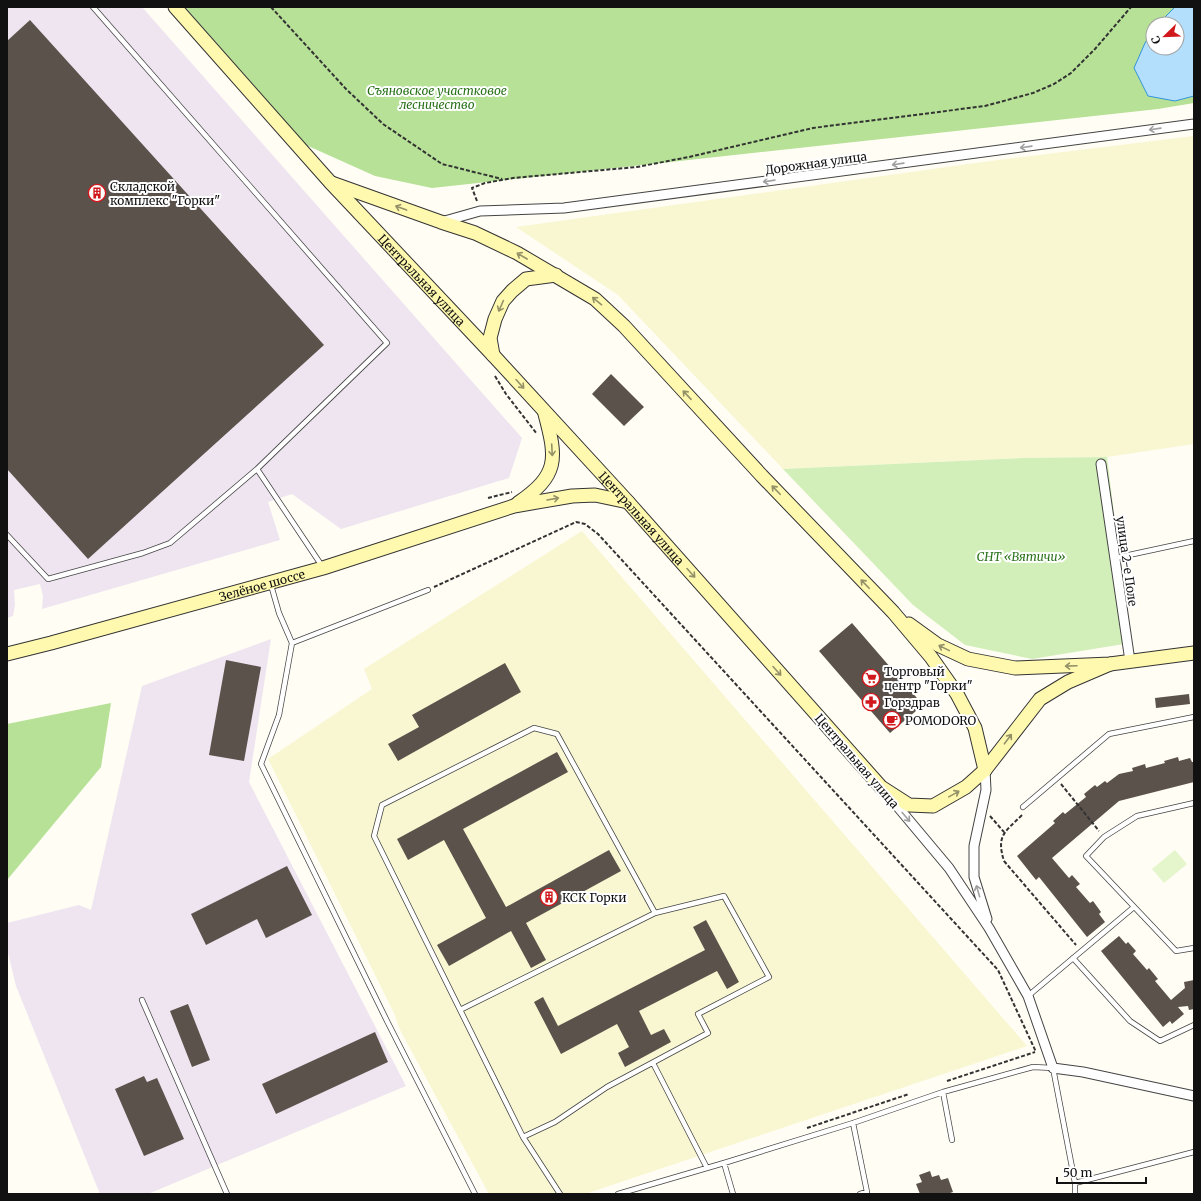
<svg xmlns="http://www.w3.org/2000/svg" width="1201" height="1201" viewBox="0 0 1201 1201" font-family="Merriweather,serif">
<rect width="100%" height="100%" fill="#fffdf4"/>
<path fill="#efe5f0" d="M7 7H142L522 438 509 478 341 529 292 494 268 502 280 540 42 609 43 596 40 584 14 590 15 605 13 616 7 618Z
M271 639 249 782 406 1086 148 1194H100L16 986 7 949V923L79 905 91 910 142 686Z"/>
<path fill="#f9f7d1" d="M1194 136V444L1107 457 1022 458 783 469 618 295 516 227 990 161Z
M582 531 1027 1046 585 1194H489L400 1030 394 1013 268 759 372 689 364 669Z"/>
<path fill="#d3efb9" d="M1107 457 1130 643 1032 659 965 645 913 605 783 469 1022 458Z"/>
<path fill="#b6e196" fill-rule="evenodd" d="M185 7H1194V103L1158 109 432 188 375 176 306 145ZM1153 24H1177V48H1153Z
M111 703 101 767 7 880V724Z"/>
<path fill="#e5f5cc" d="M1175 850 1187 864 1164 883 1152 869Z"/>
<path fill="#b3dffc" stroke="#3293db" d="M1175 7H1194V96L1175 101 1148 96 1134 68 1145 43 1153 30V48H1177V24H1158Z"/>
<path fill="#5b524c" d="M30 20 324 345 88 559 7 469V41Z
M611 374 644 407 624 426 592 394Z
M852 623 923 705 890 733 819 651Z
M226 660 261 667 244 761 209 755Z
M505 663 521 692 398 761 388 744 419 727 412 715Z
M1189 694 1190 704 1156 708 1155 698Z
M557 752 568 772 463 829 506 907 609 850 621 871 526 923 546 960 531 968 511 931 449 966 437 945 486 918 444 840 408 860 397 839Z
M1178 757 1179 761 1190 758 1192 762H1194V782L1119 801 1052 858 1069 878 1072 875 1080 884 1076 887 1090 903 1093 901 1101 912 1099 914 1105 922 1087 937 1039 877 1036 880 1017 856 1055 823 1053 821 1063 812 1065 814 1086 797 1084 794 1095 785 1097 787 1105 781 1107 783 1119 774 1133 771 1132 768 1145 764 1146 768 1165 763 1164 761Z
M287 866 312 915 266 938 257 919 206 945 191 914Z
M706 920 739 982 727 989 717 971 639 1011 651 1035 664 1029 671 1042 625 1067 618 1053 629 1047 617 1024 561 1054 534 1002 543 997 558 1026 705 950 693 927Z
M1119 936 1126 944 1128 942 1136 951 1133 954 1147 970 1149 968 1158 979 1155 981 1171 1000 1185 988 1184 982 1194 980V1009L1189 1010 1188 1006 1178 1007 1184 1014 1172 1024 1170 1021 1163 1027 1101 951Z
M188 1004 210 1060 192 1067 170 1011Z
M375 1032 388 1062 276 1114 262 1084Z
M144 1076 147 1082 157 1078 184 1139 144 1156 115 1089Z
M930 1171 932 1177 939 1175 941 1180 948 1178 953 1192 947 1194H920L916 1184 922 1182 919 1175Z"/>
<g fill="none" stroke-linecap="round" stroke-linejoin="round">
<defs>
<path id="lane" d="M257 469 322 566
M7 535 48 579 143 553 170 543 257 469 387 343 93 7
M1115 558 1194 541
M271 585 279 613 292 643 279 715 261 764 387 1021 475 1194
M292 643 428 590
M1194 803 1137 816 1104 837 1086 856 1176 951 1194 948
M1023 807 1109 734 1194 717
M1073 958 1130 1021 1160 1041 1194 1025
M1028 996 1134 907
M142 1000 227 1194
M460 1010 655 913 557 734 534 728 382 805 374 836 523 1137 560 1194
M653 1063 707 1168
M943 1092 952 1140
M853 1123 867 1192 860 1194
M523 1137 555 1122 607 1087 708 1033 698 1014 769 977 724 896 655 913
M724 1163 733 1194
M1075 1183 1194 1152
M618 1194 724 1163 853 1123 943 1092 1033 1067 1053 1068 1075 1183V1194"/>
<path id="street" d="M441 222 480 211 564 208 1194 124
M1101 464 1130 661
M985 770 986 790 974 846V877L987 919
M887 794 949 868 989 928 1028 996 1053 1068 1083 1072 1194 1096"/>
<g id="secondary">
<path id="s1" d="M175 7 330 182 493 355 628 502 881 787 909 805 933 806 966 787 985 770 1040 699 1068 682 1110 664"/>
<path d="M332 183 441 222 475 233 517 253 595 299 624 326 762 476 893 612 931 657 957 694 975 728 985 770"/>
<path d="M493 355 490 338 495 319 503 301 512 291 526 279 556 275"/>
<path d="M518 503C559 475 557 459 545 414"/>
<path d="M909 624 938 645 968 659 1015 668 1110 664 1194 653"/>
<path id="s2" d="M7 654 51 643 323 568 514 506 572 496 595 495 628 502"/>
</g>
</defs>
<use href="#lane" stroke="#444" stroke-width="6"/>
<use href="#street" stroke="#444" stroke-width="11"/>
<use href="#secondary" stroke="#333" stroke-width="15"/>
<path stroke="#333" stroke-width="2" stroke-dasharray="4 2" stroke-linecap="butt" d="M271 7 346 89 383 124 442 164 502 179
M477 201 472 188 485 183 513 178 637 167 689 157 813 128 985 106 1033 93 1054 84 1071 73 1095 49 1131 7
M495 376 506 394 537 434
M488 498 512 492
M434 587 576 522 585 524 598 534 998 970 1036 1052
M1061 784 1099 831
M1022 815C1005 832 996 835 1004 861L1076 945
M990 816 1004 832
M947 1081 1035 1052
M807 1128 909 1094"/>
<use href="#lane" stroke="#fff" stroke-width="4.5"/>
<use href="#street" stroke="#fff" stroke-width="9"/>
<use href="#secondary" stroke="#fff9af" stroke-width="13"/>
</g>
<defs><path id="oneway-shaft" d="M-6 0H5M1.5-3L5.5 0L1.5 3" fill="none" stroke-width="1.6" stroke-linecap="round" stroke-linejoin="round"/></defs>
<g stroke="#a0a0a0">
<use href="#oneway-shaft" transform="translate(1155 129) rotate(172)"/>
<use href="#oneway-shaft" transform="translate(1026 147) rotate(172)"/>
<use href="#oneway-shaft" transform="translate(898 164) rotate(172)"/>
<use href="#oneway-shaft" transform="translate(769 181) rotate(172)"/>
<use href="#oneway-shaft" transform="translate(906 817) rotate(50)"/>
<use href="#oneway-shaft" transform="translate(978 891) rotate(-106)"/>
</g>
<g stroke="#949168">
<use href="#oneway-shaft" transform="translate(401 208) rotate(-160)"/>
<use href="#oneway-shaft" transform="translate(522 256) rotate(-150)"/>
<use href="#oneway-shaft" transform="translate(597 301) rotate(-141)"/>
<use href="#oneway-shaft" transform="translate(501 306) rotate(114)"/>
<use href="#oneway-shaft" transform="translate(520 384) rotate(48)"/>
<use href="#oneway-shaft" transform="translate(687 395) rotate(-133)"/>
<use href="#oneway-shaft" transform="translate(552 450) rotate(87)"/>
<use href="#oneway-shaft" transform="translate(776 490) rotate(-134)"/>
<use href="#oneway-shaft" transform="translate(553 499) rotate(-10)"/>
<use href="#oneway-shaft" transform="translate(691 573) rotate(48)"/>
<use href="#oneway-shaft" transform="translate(865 584) rotate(-134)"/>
<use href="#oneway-shaft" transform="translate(944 648) rotate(-154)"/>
<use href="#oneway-shaft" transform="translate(1071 666) rotate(178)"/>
<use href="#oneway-shaft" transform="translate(777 671) rotate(48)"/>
<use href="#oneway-shaft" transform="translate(1008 739) rotate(-53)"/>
<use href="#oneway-shaft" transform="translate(954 794) rotate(-29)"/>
</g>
<defs>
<symbol id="building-ring" viewBox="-11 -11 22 22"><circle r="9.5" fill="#fff" stroke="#d1181c" stroke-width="1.5"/><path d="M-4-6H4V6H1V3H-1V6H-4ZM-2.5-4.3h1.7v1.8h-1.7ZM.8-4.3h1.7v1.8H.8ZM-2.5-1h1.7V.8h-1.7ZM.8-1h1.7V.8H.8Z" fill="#d1181c"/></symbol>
<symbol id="supermarket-ring" viewBox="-11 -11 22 22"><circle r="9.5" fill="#fff" stroke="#d1181c" stroke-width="1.5"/><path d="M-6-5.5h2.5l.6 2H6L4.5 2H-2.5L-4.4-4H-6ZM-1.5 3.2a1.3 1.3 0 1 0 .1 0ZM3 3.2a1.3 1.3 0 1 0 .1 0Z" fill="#d1181c"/></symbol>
<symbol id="pharmacy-ring" viewBox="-11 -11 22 22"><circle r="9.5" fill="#fff" stroke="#d1181c" stroke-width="1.5"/><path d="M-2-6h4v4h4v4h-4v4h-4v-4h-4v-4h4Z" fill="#d1181c"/></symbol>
<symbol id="cafe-ring" viewBox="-11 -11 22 22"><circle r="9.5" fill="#fff" stroke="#d1181c" stroke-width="1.5"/><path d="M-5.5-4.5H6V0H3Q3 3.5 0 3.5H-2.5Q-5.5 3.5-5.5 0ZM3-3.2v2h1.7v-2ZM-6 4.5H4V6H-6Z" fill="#d1181c"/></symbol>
</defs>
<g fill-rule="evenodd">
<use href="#building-ring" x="87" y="183" width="20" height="20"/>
<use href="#supermarket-ring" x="861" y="668" width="20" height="20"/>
<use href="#pharmacy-ring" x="861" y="692" width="20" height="20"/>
<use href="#cafe-ring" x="882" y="710" width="20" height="20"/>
<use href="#building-ring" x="539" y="887" width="20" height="20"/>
</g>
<g text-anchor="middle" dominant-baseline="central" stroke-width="4" stroke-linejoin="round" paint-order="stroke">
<g font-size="12" font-style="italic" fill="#287118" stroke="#fff">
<text x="437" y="90">Съяновское участковое<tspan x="437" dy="14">лесничество</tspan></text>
<text x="1021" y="556">СНТ «Вятичи»</text>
</g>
<g font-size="12" fill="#111" stroke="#fff">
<text transform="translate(816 163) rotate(-8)">Дорожная улица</text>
<text stroke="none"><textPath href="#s1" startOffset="368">Центральная улица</textPath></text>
<text stroke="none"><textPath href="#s1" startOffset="692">Центральная улица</textPath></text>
<text transform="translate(1127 561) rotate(82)">улица 2-е Поле</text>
<text stroke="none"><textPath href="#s2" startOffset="264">Зелёное шоссе</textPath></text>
<text transform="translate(857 761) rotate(49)">Центральная улица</text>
</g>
<g font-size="12" fill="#111" stroke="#fff" text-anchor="start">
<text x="110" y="186">Складской<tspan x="110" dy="14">комплекс "Горки"</tspan></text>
<text x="884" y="671">Торговый<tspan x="884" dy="14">центр "Горки"</tspan></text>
<text x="884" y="702">Горздрав</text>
<text x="905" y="720">POMODORO</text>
<text x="562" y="897">КСК Горки</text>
</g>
</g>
<rect width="1201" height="1201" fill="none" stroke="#111111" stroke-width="16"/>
<g transform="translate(1165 36) rotate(247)"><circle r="19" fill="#ffffff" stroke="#a0a0a0"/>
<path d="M0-3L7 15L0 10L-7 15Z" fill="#d1181c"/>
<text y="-6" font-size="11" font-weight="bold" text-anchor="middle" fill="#111111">С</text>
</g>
<path d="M1057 1177v6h89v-6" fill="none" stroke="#111111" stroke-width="2"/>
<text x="1063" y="1177" font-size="12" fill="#111111" stroke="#ffffff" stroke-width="3" paint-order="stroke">50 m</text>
</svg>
